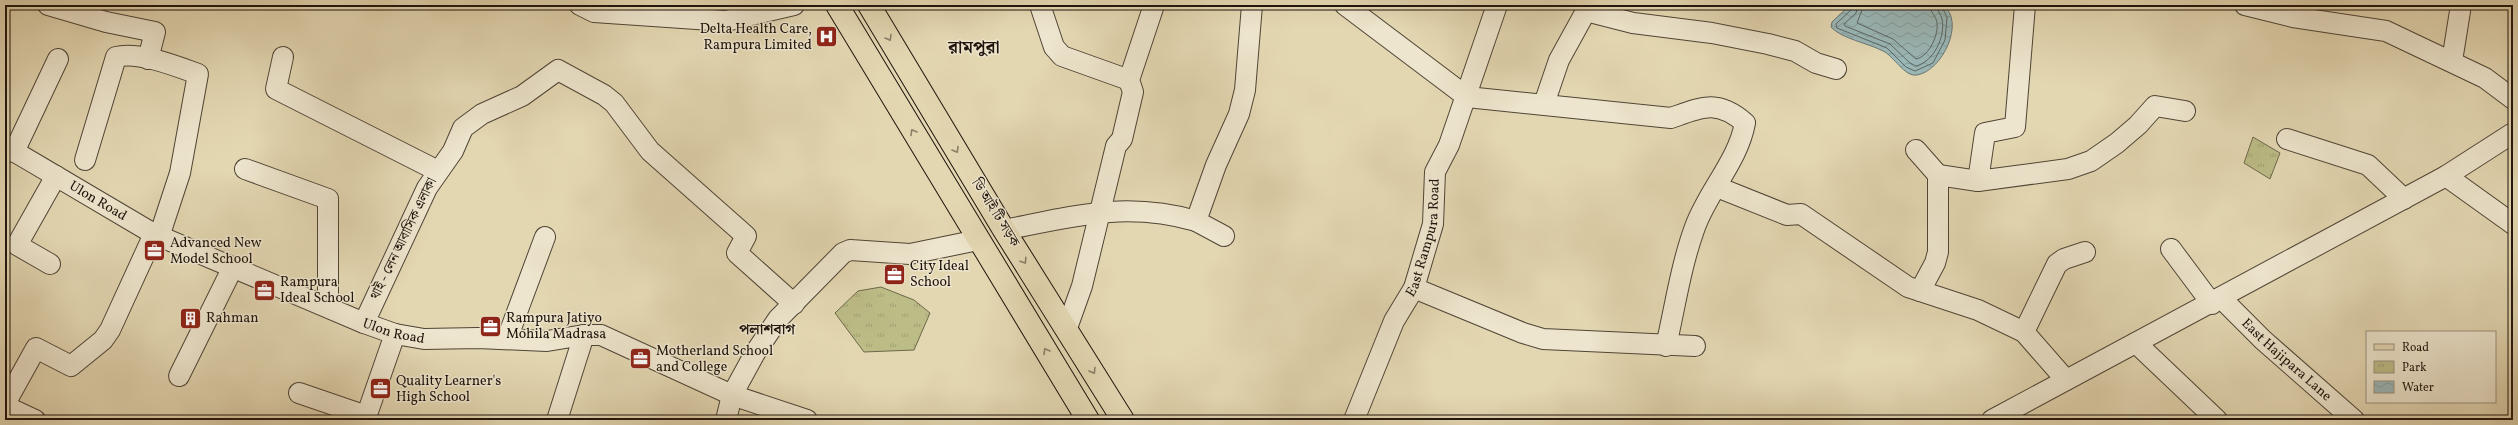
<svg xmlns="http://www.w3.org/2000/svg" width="2518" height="425" viewBox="0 0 2518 425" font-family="Vollkorn,'Noto Serif Bengali',serif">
<defs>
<pattern id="park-tufts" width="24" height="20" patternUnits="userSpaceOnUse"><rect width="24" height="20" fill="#bcbc87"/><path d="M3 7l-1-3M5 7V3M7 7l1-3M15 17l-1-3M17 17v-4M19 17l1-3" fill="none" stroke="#a1a173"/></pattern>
<pattern id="water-waves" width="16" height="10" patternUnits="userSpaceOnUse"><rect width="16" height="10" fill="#9ab7b7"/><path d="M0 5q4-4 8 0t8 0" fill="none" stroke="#849c9c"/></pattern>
</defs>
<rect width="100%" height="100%" fill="#e3d7b2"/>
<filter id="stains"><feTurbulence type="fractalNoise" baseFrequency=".005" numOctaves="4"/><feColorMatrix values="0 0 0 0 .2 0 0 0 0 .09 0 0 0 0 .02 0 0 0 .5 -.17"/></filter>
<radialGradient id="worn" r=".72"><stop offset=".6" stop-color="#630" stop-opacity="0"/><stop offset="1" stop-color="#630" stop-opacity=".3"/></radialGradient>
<path fill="url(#park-tufts)" stroke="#6d684a" d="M2253 137 2280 153 2270 179 2244 163Z
M881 287 914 300 930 313 914 350 864 352 835 313 858 291Z"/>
<path fill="url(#water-waves)" stroke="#687673" d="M1850 5H1943C1966 22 1942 71 1917 75 1904 77 1894 56 1883 51 1868 43 1842 39 1831 27L1832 22Z"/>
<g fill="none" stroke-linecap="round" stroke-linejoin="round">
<path stroke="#5c6662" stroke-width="1" d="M1853 5 1851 10 1836 24 1837 28 1887 48 1906 67 1915 71 1933 63 1945 40 1947 17 1941 5
M1858 5 1856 13 1844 24 1845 26 1890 44 1910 63 1916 66C1933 62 1946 37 1942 19 1941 14 1937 11 1936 5
M1864 5 1857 23 1893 39 1916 59C1929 57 1941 32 1936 19 1934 14 1930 12 1930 5"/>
<defs>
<g id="minor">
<path d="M48 5 106 22 155 32 148 59"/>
<path d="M580 5 594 12 726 21 794 5"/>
<path d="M1040 5 1054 47 1062 56 1129 80"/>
<path d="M1345 5 1467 97 1671 118C1702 107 1717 99 1745 123 1738 161 1708 191 1695 227 1681 265 1675 307 1666 346"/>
<path d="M2245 5 2293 17 2386 31 2485 78 2513 99"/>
<path d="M283 57 276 89 438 171"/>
<path d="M2452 61 2461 5"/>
<path d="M1544 104 1559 60 1586 11 1633 23 1712 33 1768 44 1795 51 1816 63 1836 69"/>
<path d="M2287 139 2368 165 2404 199"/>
<path id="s1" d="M5 146 154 234 364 323 395 334 424 339 478 338 547 341 584 335H601L732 395 807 420"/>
<path d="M1916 150 1938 175V252L1935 263 1920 291"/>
<path d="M14 152 58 59"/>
<path d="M85 160 116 57C138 51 176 66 198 74L180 173 159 237"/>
<path d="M245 169 328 199V307"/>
<path d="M1938 175 1978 181 2068 169 2091 161 2117 143 2138 125 2155 106 2185 111"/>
<path d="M2446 176 2513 224"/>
<path d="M1978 181 1985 133 2015 127 2025 5"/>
<path d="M1717 187 1787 215 1801 214 1908 287 1978 310 2024 332 2066 380"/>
<path d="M1004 230C1074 216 1126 201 1196 221"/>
<path d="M1224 236 1196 221 1216 165 1239 114 1245 90 1252 5"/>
<path d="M2171 249 2212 304"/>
<path d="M50 264 17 245 56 176"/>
<path d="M1414 288 1523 333 1543 339 1695 346"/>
<path id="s2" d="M2221 298 2263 340 2354 420"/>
<path d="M364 323 427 188 453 151 463 128 482 114 522 96 558 70 604 95 614 103 650 151 746 236 737 253 794 304"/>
<path d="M1067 328 1082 286 1116 146 1122 139 1133 92 1129 80 1154 5"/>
<path d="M2024 332 2057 264 2064 259 2085 252"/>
<path d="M507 339 545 237"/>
<path d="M2136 343 2217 420"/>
<path d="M179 376 232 269"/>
<path d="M299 393 366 416"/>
<path d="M5 404 36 348 71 366 103 340 110 330 154 234"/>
<path d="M5 406 35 420"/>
<path d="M365 420 395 334"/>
<path d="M557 420 584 335"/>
<path d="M726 420 732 395 755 353 778 319 843 253 850 250 910 254 978 240"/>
<path id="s3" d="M1354 420 1394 321 1414 288 1433 224 1435 172 1449 145 1497 5"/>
<path d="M1992 420 2446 176 2513 133"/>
</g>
<path id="major" d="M837 5 1088 420
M869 5 1004 230 1123 420"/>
</defs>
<use href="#minor" stroke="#4f4536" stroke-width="22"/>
<use href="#major" stroke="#1e140d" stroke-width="24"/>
<use href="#minor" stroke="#ede5cd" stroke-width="20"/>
<use href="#major" stroke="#e3d7b2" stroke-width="22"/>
</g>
<defs><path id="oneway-chevron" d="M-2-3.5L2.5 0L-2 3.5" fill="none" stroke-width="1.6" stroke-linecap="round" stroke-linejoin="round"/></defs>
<g stroke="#8a7f68">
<use href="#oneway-chevron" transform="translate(889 38) rotate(59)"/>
<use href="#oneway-chevron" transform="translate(913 132) rotate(-121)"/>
<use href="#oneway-chevron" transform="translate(956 150) rotate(59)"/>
<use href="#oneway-chevron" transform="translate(1024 261) rotate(57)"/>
<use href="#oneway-chevron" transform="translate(1046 351) rotate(-121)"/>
<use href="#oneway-chevron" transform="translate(1093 371) rotate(59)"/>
</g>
<defs>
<symbol id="hospital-square" viewBox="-11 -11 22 22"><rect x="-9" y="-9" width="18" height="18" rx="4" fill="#8f2418" stroke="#ede5cd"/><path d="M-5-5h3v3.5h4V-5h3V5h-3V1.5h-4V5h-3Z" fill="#fff"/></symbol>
<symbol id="office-square" viewBox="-11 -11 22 22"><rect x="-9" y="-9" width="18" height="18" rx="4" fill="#8f2418" stroke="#ede5cd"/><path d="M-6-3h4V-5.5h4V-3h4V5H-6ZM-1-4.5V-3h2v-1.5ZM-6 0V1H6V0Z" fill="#fff"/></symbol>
<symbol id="building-square" viewBox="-11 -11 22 22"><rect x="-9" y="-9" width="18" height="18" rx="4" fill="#8f2418" stroke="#ede5cd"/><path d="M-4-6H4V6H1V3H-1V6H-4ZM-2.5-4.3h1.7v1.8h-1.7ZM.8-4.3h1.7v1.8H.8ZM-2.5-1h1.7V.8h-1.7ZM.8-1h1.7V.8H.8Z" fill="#fff"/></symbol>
</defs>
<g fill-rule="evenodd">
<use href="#hospital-square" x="814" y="24" width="25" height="25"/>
<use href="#office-square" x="142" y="238" width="25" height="25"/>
<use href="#office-square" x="882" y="262" width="25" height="25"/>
<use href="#office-square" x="252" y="278" width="25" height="25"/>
<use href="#building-square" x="178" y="306" width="25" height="25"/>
<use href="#office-square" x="478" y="314" width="25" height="25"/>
<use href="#office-square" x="628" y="346" width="25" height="25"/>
<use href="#office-square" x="368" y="376" width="25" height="25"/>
</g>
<g text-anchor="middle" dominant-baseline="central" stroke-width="3" stroke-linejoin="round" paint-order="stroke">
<g font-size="14" fill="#1e140d" stroke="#ede5cd" text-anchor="start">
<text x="812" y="29" text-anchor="end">Delta Health Care,<tspan x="812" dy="16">Rampura Limited</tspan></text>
<text x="170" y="243">Advanced New<tspan x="170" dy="16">Model School</tspan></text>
<text x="910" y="266">City Ideal<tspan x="910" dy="16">School</tspan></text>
<text x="280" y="282">Rampura<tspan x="280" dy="16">Ideal School</tspan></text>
<text x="206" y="318">Rahman</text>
<text x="506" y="318">Rampura Jatiyo<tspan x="506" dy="16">Mohila Madrasa</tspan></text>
<text x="656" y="351">Motherland School<tspan x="656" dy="16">and College</tspan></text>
<text x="396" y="381">Quality Learner's<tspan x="396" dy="16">High School</tspan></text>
</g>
<g font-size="14" fill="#1e140d" stroke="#ede5cd">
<text stroke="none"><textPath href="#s1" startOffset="108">Ulon Road</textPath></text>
<text transform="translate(995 213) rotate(58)">ডি আই টি সড়ক</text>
<text stroke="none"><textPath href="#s3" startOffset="197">East Rampura Road</textPath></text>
<text transform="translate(404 239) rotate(-64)">থাই - লেন আবাসিক এলাকা</text>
<text stroke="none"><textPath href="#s1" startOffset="432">Ulon Road</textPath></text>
<text stroke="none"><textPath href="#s2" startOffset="90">East Hajipara Lane</textPath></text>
</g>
<g font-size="15" font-weight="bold" fill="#1e140d" stroke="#ede5cd">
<text x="767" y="330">পলাশবাগ</text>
</g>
<g font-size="18" font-weight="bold" fill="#1e140d" stroke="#ede5cd">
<text x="974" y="48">রামপুরা</text>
</g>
</g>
<rect width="2518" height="425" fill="none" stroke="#e3d7b2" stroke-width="20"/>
<rect x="6" y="6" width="2506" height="413" fill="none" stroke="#1e140d" stroke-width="2"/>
<rect x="10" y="10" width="2498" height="405" fill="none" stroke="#1e140d"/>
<rect x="2366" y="331" width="130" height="72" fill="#ede5cd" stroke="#9a9180"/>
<rect x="2374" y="344" width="20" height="6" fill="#e3d7b2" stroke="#9a9180"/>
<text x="2402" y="351" font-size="12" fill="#1e140d">Road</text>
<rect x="2374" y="361" width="20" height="12" fill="url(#park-tufts)" stroke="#9a9180"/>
<text x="2402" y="371" font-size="12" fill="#1e140d">Park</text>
<rect x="2374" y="381" width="20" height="12" fill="url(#water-waves)" stroke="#9a9180"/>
<text x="2402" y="391" font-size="12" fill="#1e140d">Water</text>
<rect width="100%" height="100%" filter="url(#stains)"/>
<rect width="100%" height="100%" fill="url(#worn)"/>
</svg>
